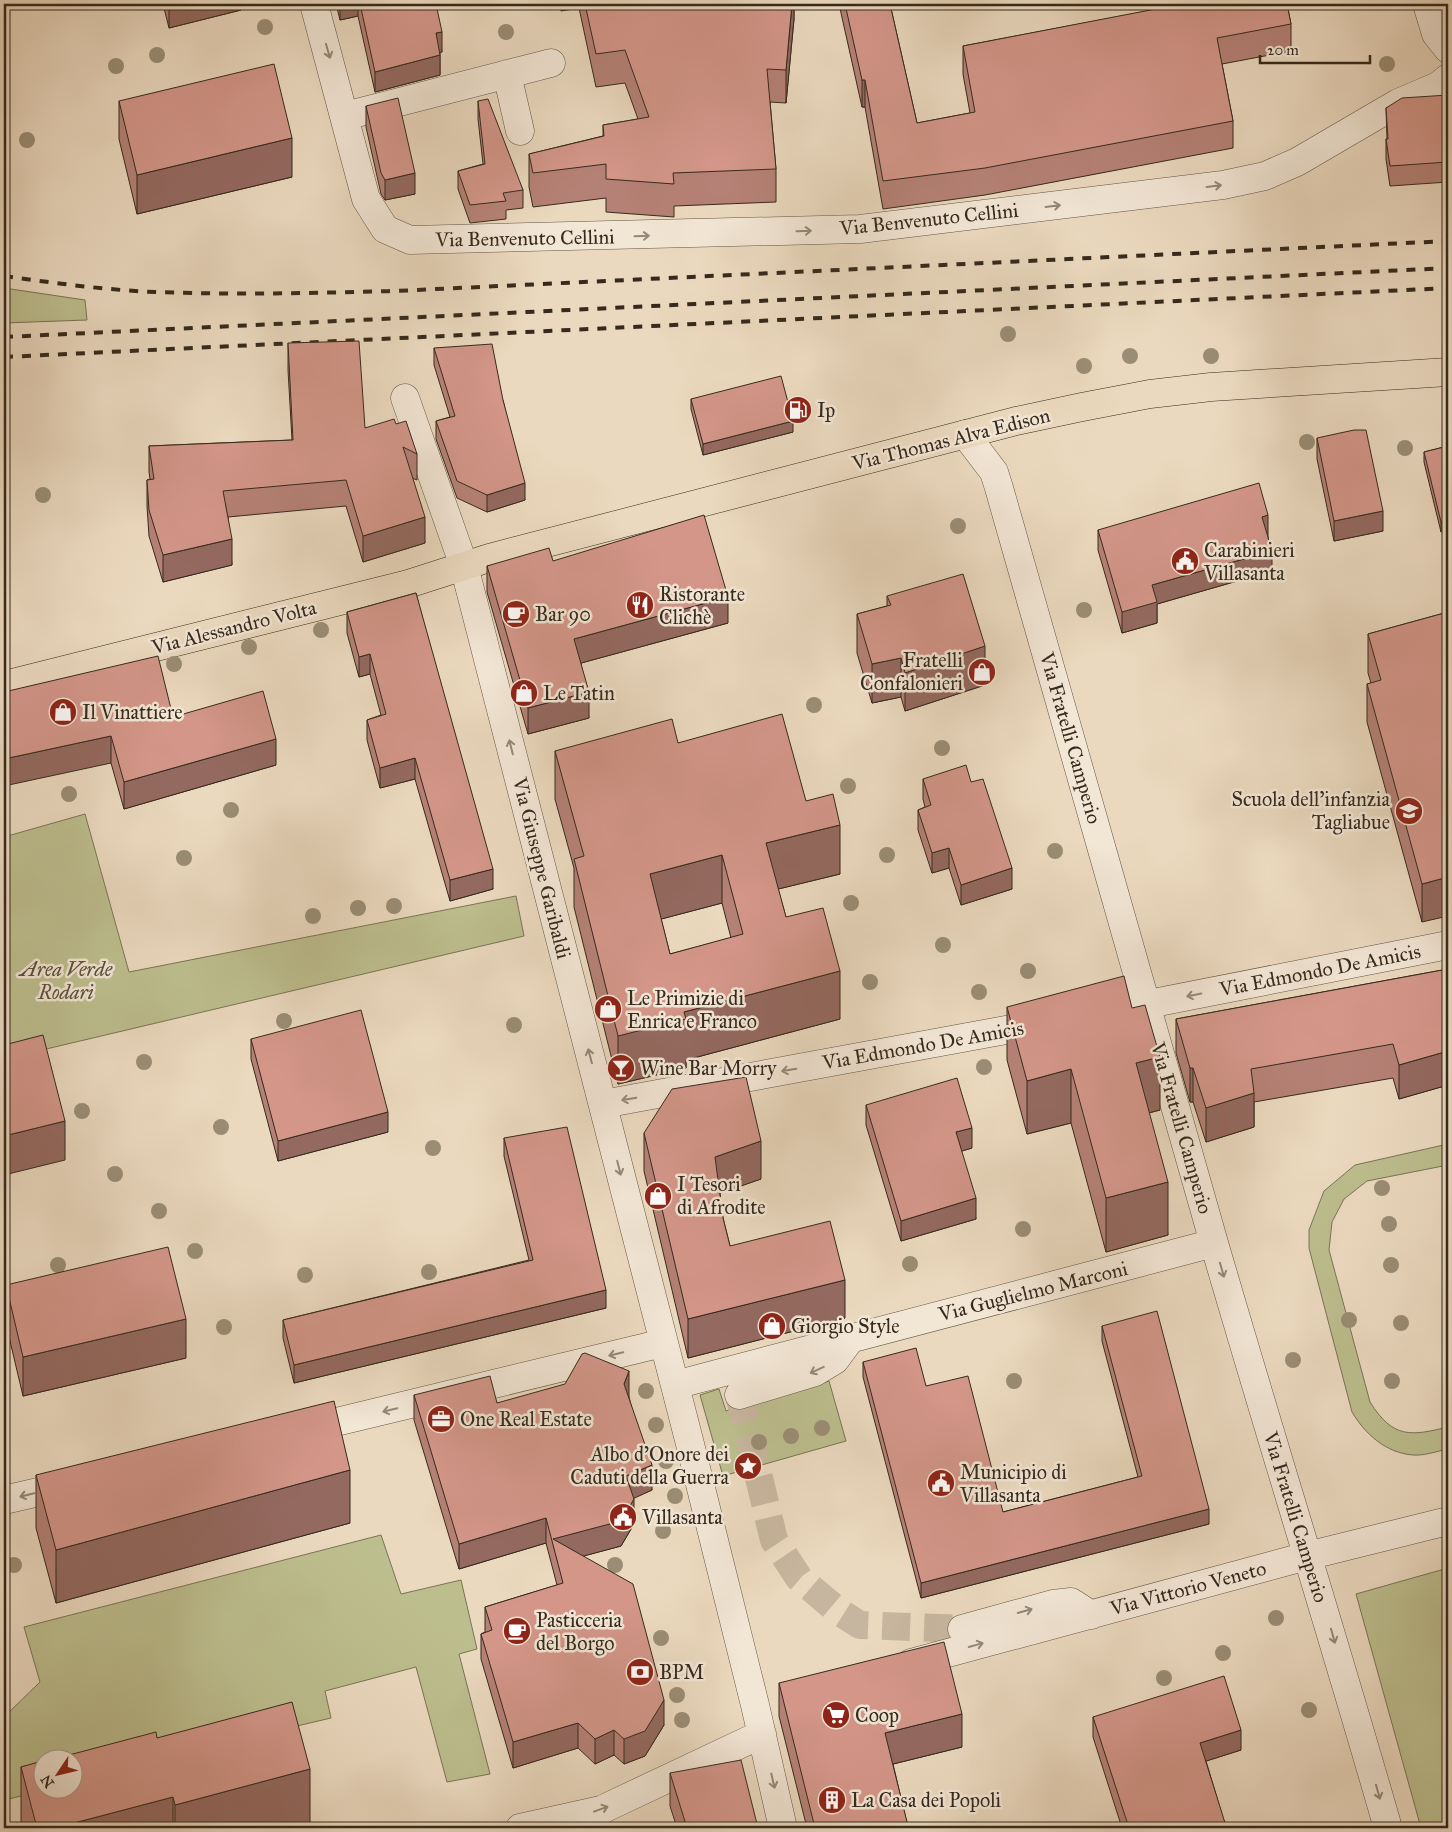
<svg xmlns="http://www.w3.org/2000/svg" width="1452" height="1832" viewBox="0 0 1452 1832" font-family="'IM FELL Great Primer',serif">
<rect width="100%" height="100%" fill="#ebd9bf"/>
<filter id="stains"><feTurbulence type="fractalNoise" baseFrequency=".004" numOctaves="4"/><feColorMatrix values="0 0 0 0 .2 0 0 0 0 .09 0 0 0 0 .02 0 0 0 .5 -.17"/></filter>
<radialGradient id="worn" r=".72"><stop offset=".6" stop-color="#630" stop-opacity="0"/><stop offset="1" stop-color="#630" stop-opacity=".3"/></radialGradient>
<path fill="#bdbe8e" stroke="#797456" d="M4 288 85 300 87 320 4 323Z
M85 814 129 972 516 896 524 936 4 1059V837Z
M1448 1144V1165L1367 1181 1344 1199 1332 1222 1329 1250 1370 1402C1393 1439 1411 1436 1448 1427V1449C1438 1451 1424 1456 1413 1455 1386 1453 1365 1434 1352 1412L1309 1248V1230L1324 1191 1355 1165Z
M829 1381 846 1441 723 1476 700 1395 719 1389 726 1411Z
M381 1535 401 1594 461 1580 477 1649 459 1654 490 1774 447 1782 416 1667 325 1691 331 1718 284 1729 72 1760H42V1790H47L4 1800V1717L40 1682 24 1627Z
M1448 1568V1828H1421L1356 1594Z"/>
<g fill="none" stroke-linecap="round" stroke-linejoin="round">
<path stroke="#c7b69f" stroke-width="28" stroke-dasharray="28 14" stroke-linecap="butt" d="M739 1395 774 1540 799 1578 838 1611 860 1625 962 1629"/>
<defs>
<path id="minor" d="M314 4 366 199 385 229 410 240 860 229 1223 185 1265 176 1297 162 1398 103 1438 86 1448 78
M1427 4 1436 34 1448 49
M507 74 520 131
M345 116 551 63
M405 398 464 566 689 1440 755 1705 783 1828
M965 434 994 472 999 488C1072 739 1141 992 1214 1243 1271 1439 1332 1633 1388 1828
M1128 1008 1448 945
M603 1104 1044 1023
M675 1385 1214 1243
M739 1395 815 1372 835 1360 852 1337
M303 1430 663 1343
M4 1500 73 1484
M962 1629 1053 1604 1071 1602 1091 1615
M911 1663 1307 1556 1448 1521
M520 1828 601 1810 762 1734"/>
<path id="major" d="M4 685 408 584 489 558 1016 421 1082 407 1150 394 1211 387 1448 372"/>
</defs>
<use href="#minor" stroke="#625646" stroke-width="29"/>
<use href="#major" stroke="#352a1d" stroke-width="29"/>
<use href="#minor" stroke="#f2e6d5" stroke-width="28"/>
<use href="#major" stroke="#ebd9bf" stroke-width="28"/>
<path stroke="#352a1d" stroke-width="4" stroke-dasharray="9 9" stroke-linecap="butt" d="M4 276C54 283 105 290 155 292 235 295 315 293 395 291L1448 241
M4 337 1448 268
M4 357 1448 288"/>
</g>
<g fill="#9a8d75">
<circle cx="265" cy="27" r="8"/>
<circle cx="506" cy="32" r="8"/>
<circle cx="157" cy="55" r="8"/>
<circle cx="1387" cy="64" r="8"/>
<circle cx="116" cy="66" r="8"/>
<circle cx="27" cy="140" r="8"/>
<circle cx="1008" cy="334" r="8"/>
<circle cx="1130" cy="356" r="8"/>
<circle cx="1211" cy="356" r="8"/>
<circle cx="1084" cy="366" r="8"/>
<circle cx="1307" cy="442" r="8"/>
<circle cx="1405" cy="448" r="8"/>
<circle cx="43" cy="495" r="8"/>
<circle cx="958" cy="526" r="8"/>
<circle cx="1084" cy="610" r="8"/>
<circle cx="321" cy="630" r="8"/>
<circle cx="249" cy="647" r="8"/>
<circle cx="174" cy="664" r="8"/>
<circle cx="814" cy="705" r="8"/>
<circle cx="942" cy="748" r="8"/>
<circle cx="848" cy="786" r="8"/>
<circle cx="69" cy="794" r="8"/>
<circle cx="231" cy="810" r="8"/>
<circle cx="1055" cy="851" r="8"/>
<circle cx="887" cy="855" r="8"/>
<circle cx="184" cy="858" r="8"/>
<circle cx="851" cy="903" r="8"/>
<circle cx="394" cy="906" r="8"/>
<circle cx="358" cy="908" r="8"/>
<circle cx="313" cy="916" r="8"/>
<circle cx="943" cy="945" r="8"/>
<circle cx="1028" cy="971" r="8"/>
<circle cx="870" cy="982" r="8"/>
<circle cx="979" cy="992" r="8"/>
<circle cx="284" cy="1021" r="8"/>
<circle cx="514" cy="1025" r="8"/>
<circle cx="144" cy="1062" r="8"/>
<circle cx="984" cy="1067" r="8"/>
<circle cx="82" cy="1111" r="8"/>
<circle cx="221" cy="1127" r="8"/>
<circle cx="433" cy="1148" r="8"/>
<circle cx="115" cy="1174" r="8"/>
<circle cx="1382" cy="1188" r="8"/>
<circle cx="159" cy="1211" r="8"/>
<circle cx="1389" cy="1224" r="8"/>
<circle cx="1023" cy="1229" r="8"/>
<circle cx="195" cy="1251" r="8"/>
<circle cx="910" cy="1264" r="8"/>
<circle cx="58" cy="1265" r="8"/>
<circle cx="1391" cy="1265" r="8"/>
<circle cx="429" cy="1272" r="8"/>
<circle cx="305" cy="1275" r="8"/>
<circle cx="1349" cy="1320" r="8"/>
<circle cx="1401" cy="1323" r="8"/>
<circle cx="224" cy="1327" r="8"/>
<circle cx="1293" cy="1360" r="8"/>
<circle cx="1014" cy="1381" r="8"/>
<circle cx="1392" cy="1381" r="8"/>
<circle cx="646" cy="1391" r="8"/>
<circle cx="656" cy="1425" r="8"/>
<circle cx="822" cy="1428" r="8"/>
<circle cx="791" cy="1436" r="8"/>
<circle cx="759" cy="1442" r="8"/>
<circle cx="666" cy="1461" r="8"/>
<circle cx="675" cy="1496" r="8"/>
<circle cx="663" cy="1531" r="8"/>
<circle cx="14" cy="1565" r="8"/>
<circle cx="615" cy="1565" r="8"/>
<circle cx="1276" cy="1618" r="8"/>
<circle cx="661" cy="1638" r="8"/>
<circle cx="1223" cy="1653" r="8"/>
<circle cx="669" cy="1671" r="8"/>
<circle cx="1164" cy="1678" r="8"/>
<circle cx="677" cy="1695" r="8"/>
<circle cx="1309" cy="1710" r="8"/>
<circle cx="682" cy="1720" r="8"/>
</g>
<path fill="#b58176" stroke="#352a1d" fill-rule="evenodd" d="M163 4H241V10L169 28Z
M336 4H436L442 52H440V75L375 92 358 16 340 20Z
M560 4H794V19L786 103 770 102 776 169V202L674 206V217L606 212V198L533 207 529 187V154L603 136V125L638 119 625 83 596 87 579 8 561 11Z
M839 4H890L917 123 970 113 963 74V46L1164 8V4H1287L1291 24V51L1222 64 1233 121V148L985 195 883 209 865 107H862Z
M1448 95V182L1390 186 1386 159V139H1387L1386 108Z
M119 101 292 177 137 214 119 139Z
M478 101 523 190V208L506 210V219L470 223 458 189V171L483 164 478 119Z
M366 106 415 194 385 200 381 194 366 127Z
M288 343 365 428 396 424 417 454V480L412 478 425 543 363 562 346 506 228 517 232 565 163 582 149 536 147 506V480L150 479 149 472V446L292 440 288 370Z
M434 348 503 400 525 500 487 512 457 498 436 439V421L450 417 434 365Z
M691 399 793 432 703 455 691 409Z
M1317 438 1383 531 1334 541 1317 459Z
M1448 446 1441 532 1424 462V452Z
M1098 530 1268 535V536L1272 571 1157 604V623L1122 633 1098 550Z
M553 561 728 623 581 663 589 718 528 734 487 592V566Z
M416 593 493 889 450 901 415 779 380 788 367 740V720L381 715 370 674 359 677 347 633V612Z
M887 596 985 685 905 711 901 697 872 703 857 653V614L887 606Z
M1448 612 1422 922 1367 722V684L1371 683 1368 673V634Z
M4 692 173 717 276 765 124 809 111 763Z
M678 743 806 801 840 874 778 889 786 917 840 1019 686 1060V1068L618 1084 574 907V868L555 799V751ZM722 903 731 938 670 954 661 919Z
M923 779 971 782 1012 889 961 905 949 868 932 873 918 830V810L925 807 923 799Z
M1448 969V1085L1399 1099 1393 1078 1254 1102V1127L1206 1142 1193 1102H1190L1176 1053V1019Z
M1007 1007 1160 1110 1149 1113 1168 1235 1106 1252 1071 1123 1027 1134 1007 1060Z
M251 1039 388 1132 278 1161 251 1059Z
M866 1105 972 1148 961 1151 976 1219 901 1241 866 1125Z
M644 1133 761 1179 720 1193 723 1218 730 1246 845 1318 688 1358 644 1171Z
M504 1138 606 1308 294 1383 283 1338V1320L529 1260 504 1156Z
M6 1285 186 1358 23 1396 6 1324Z
M1102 1326 1209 1524 921 1598 863 1377V1362L926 1386 1003 1512 1138 1477 1102 1341Z
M414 1395 497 1403 629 1396V1397L652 1490 633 1498 634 1524 621 1546 583 1556 664 1725 645 1756 624 1764 614 1755 595 1764 578 1748 513 1768 481 1659V1634L485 1632V1607L557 1585 546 1543 459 1569 414 1420Z
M36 1475 350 1523 56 1603 36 1528Z
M779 1683 962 1747 893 1764 908 1828H807L779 1716Z
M1093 1717 1241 1750 1206 1761 1226 1828H1122L1093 1737Z
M157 1738 310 1823 288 1828H23L21 1821V1767Z
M670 1773 758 1828H677L670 1806Z"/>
<path fill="#946960" stroke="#352a1d" d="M185 4H241V10L169 28V8Z
M340 4H358V16L340 20Z
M792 4H794V19L786 103V70Z
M442 32V52L436 53V33Z
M440 55V75L375 92V72Z
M862 80H865V107H862Z
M292 138V177L137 214V175Z
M415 173V194L385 200V180Z
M793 421V432L703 455V444Z
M525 483V500L487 512V495Z
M1383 511V531L1334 541V521Z
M1268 515V535L1262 537V517Z
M425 517V543L363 562V536Z
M1448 520V530L1441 532V522Z
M232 539V565L163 582V555Z
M1272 551V571L1157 604V623L1122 633V612L1152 585Z
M728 597V623L574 665V639Z
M985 646V685L905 711V673Z
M370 654V674L359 677V657Z
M901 658V697L872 703V664Z
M589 692V718L528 734V708Z
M111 736V763L4 786V759Z
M276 739V765L124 809V782Z
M415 758V779L380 788V768Z
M840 825V874L766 892V843Z
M949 848V868L932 873V853Z
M722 855V903L650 922V874Z
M1012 868V889L961 905V885Z
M493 869V889L450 901V880Z
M1448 877V916L1422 922V884Z
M840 971V1019L686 1060V1068L618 1084V1036L684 1012Z
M1448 1051V1085L1399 1099V1065Z
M1160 1057V1110L1136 1116V1063Z
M1190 1068H1193V1102H1190Z
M1071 1069V1123L1027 1134V1081Z
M1254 1093V1127L1206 1142V1108Z
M388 1112V1132L278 1161V1141Z
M65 1121V1160L4 1175V1136Z
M972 1128V1148L956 1153V1132Z
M761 1141V1179L715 1195V1157Z
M1168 1182V1235L1106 1252V1198Z
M976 1198V1219L901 1241V1221Z
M845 1280V1318L688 1358V1319Z
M606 1290V1308L294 1383V1365Z
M186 1319V1358L23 1396V1357Z
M629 1371V1396L624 1409V1384Z
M652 1465V1490L626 1502V1476Z
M350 1470V1523L56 1603V1550Z
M634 1499V1524L621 1546 558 1563 553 1539Z
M1209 1509V1524L921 1598V1583Z
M546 1518V1543L459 1569V1544Z
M664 1700V1725L645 1756 624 1764V1739Z
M962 1714V1747L885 1766V1733Z
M578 1723V1748L513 1768V1742Z
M614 1730V1755L595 1764V1739Z
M1241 1730V1750L1200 1763V1743Z
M310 1769V1823L288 1828H175V1805Z
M173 1797V1828H55Z
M908 1826V1828H897Z"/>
<path fill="#d39689" stroke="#352a1d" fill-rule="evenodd" d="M168 4H185L169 8Z
M360 4H436L442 32 436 33 440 55 375 72Z
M585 4H792L786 70 767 69 776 169 673 173 674 184 606 179V164L533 173 529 154 604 136 603 125 649 117 625 50 596 54Z
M845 4H890L917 123 975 112 963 46 1166 7 1165 4H1287L1291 24 1217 38 1233 121 985 168 883 181 865 80H862Z
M274 64 292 138 137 175 119 101Z
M1448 95V162L1390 166 1386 139H1388L1386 108 1402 98Z
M398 98 415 173 385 180 381 173 366 106Z
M488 99 523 190 503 193 506 201 470 205 458 171 485 164 478 101Z
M359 341 365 428 394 419 396 424 406 421 417 454 403 447 425 517 363 536 346 480 223 491 232 539 163 555 149 510 147 480 154 479 149 446 293 440 288 343Z
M492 344 503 400 525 483 487 495 457 481 436 421 455 416 434 348Z
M781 376 793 421 703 444 691 399Z
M1354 430H1366L1383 511 1334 521 1317 438Z
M1448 446V520L1441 522 1424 452Z
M1259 483 1268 515 1262 517 1272 551 1152 585 1157 602 1122 612 1098 530Z
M704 515 728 597 574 639 589 692 528 708 487 566 549 548 553 561Z
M963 574 985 646 905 673 901 658 872 664 857 614 891 605 887 596Z
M416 593 493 869 450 880 415 758 380 768 367 720 386 714 370 654 359 657 347 612Z
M1448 612V877L1422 884 1367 684 1381 680 1368 634Z
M158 656 173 717 263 691 276 739 124 782 111 736 4 759V692Z
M782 714 806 801 833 794 840 825 766 843 786 917 823 908 840 971 684 1012 686 1019 618 1036 574 859 584 856 555 751 672 719 678 743ZM722 855 743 934 670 954 650 874Z
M966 765 971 782 983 779 1012 868 961 885 949 848 932 853 918 810 931 805 923 779Z
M1448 969V1051L1399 1065 1393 1044 1251 1069 1254 1093 1206 1108 1193 1068H1190L1176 1019Z
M1124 976 1132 1008 1145 1005 1160 1057 1136 1063 1168 1182 1106 1198 1071 1069 1027 1081 1007 1007Z
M361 1010 388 1112 278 1141 251 1039Z
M43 1035 65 1121 4 1136V1045Z
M746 1077 761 1141 715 1157 723 1218 730 1246 830 1221 845 1280 688 1319 644 1133 672 1089Z
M957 1078 972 1128 956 1132 976 1198 901 1221 866 1105Z
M567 1127 606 1290 294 1365 283 1320 533 1260 504 1138Z
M168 1247 186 1319 23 1357 6 1285Z
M1157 1311 1209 1509 921 1583 863 1362 916 1348 926 1386 968 1376 1003 1512 1142 1476 1102 1326Z
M585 1353 629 1371 624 1384 652 1465 626 1476 634 1499 621 1521 553 1539 633 1584 664 1700 645 1731 624 1739 614 1730 595 1739 578 1723 513 1742 481 1634 492 1630 485 1607 563 1583 546 1518 459 1544 414 1395 490 1376 497 1403 565 1384 582 1354Z
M334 1401 350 1470 56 1550 36 1475Z
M944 1642 962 1714 885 1733 908 1826 897 1828H815L779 1683Z
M1224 1676 1241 1730 1200 1743 1226 1826 1220 1828H1129L1093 1717Z
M292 1702 310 1769 175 1805 173 1797 55 1828H37L21 1767 42 1761V1790H72V1760H50L156 1732 157 1738Z
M741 1760 758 1828H687L670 1773Z"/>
<defs><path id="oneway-shaft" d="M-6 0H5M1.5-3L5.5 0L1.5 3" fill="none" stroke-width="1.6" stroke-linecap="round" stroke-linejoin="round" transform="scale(1.25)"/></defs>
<g stroke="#948879">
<use href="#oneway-shaft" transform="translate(328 51) rotate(74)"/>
<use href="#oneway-shaft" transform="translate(1214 186) rotate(-7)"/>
<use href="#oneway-shaft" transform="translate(1053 206) rotate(-7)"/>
<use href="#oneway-shaft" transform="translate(804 231) rotate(-2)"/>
<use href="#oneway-shaft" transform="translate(642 236) rotate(-2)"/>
<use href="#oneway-shaft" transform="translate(511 747) rotate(-104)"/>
<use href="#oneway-shaft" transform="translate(1194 995) rotate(168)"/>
<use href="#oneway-shaft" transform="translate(590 1056) rotate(-105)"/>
<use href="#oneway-shaft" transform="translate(789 1070) rotate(170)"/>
<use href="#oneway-shaft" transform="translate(629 1099) rotate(170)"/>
<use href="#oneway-shaft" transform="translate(619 1168) rotate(76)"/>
<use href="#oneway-shaft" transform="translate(1222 1270) rotate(74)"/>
<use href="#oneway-shaft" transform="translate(616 1354) rotate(166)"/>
<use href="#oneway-shaft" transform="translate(817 1370) rotate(155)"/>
<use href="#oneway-shaft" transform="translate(390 1410) rotate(166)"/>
<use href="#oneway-shaft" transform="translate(27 1495) rotate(167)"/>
<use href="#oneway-shaft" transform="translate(1025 1611) rotate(-16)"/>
<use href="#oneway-shaft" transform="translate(1333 1636) rotate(74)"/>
<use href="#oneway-shaft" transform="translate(976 1645) rotate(-15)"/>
<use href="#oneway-shaft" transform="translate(773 1781) rotate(77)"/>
<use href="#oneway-shaft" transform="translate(1378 1792) rotate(74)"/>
<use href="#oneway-shaft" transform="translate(601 1809) rotate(-20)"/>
</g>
<defs>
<symbol id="fuel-disc" viewBox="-11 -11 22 22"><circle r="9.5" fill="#8f2418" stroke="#f2e6d5"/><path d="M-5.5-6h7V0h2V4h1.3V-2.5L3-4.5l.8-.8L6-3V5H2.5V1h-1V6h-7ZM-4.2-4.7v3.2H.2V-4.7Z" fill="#fff"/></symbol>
<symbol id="civic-disc" viewBox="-11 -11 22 22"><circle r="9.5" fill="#8f2418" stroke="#f2e6d5"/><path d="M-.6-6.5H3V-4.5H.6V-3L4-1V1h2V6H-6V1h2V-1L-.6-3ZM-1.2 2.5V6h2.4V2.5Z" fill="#fff"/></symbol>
<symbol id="restaurant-disc" viewBox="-11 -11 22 22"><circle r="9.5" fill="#8f2418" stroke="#f2e6d5"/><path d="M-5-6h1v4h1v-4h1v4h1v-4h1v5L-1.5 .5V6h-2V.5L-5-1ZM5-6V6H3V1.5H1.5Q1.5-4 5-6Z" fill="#fff"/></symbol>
<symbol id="cafe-disc" viewBox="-11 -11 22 22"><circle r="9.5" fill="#8f2418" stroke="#f2e6d5"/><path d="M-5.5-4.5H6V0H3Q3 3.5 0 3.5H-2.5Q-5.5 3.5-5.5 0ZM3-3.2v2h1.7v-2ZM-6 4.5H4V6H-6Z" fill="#fff"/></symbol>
<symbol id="shop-disc" viewBox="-11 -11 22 22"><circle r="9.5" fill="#8f2418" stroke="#f2e6d5"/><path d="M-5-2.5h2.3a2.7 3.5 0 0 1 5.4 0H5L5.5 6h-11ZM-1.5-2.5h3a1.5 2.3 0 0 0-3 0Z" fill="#fff"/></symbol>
<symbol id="school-disc" viewBox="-11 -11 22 22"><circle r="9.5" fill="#8f2418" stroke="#f2e6d5"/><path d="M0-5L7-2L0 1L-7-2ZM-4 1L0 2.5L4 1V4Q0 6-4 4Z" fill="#fff"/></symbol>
<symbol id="bar-disc" viewBox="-11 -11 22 22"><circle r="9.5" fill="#8f2418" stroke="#f2e6d5"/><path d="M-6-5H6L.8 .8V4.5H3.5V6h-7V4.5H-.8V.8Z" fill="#fff"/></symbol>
<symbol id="office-disc" viewBox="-11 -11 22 22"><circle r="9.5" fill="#8f2418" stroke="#f2e6d5"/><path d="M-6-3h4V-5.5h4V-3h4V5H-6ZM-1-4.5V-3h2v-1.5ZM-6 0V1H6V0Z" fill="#fff"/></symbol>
<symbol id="sight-disc" viewBox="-11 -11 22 22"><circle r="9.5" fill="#8f2418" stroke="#f2e6d5"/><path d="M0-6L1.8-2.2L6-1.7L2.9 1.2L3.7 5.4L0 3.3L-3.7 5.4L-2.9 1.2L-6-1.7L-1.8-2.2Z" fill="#fff"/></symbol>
<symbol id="bank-disc" viewBox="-11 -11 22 22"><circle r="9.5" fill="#8f2418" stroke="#f2e6d5"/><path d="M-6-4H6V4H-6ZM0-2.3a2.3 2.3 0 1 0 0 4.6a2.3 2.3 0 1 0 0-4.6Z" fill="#fff"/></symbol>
<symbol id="supermarket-disc" viewBox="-11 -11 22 22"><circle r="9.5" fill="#8f2418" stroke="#f2e6d5"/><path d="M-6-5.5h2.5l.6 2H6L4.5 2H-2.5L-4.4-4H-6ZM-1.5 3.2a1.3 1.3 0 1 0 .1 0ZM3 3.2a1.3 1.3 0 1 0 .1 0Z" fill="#fff"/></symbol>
<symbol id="building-disc" viewBox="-11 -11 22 22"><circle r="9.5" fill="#8f2418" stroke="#f2e6d5"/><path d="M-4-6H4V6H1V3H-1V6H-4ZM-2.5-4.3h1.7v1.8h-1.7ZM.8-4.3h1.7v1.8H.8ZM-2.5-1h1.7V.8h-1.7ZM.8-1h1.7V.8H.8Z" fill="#fff"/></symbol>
</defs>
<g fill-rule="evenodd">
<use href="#fuel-disc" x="782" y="394" width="32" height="32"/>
<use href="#civic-disc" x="1169" y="545" width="32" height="32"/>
<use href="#restaurant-disc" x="624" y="589" width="32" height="32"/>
<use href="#cafe-disc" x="500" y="598" width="32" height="32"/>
<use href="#shop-disc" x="966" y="656" width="32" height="32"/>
<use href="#shop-disc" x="508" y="677" width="32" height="32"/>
<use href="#shop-disc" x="47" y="696" width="32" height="32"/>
<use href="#school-disc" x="1393" y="795" width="32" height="32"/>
<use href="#shop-disc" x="592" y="993" width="32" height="32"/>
<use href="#bar-disc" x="605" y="1052" width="32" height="32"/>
<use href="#shop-disc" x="642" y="1180" width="32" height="32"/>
<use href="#shop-disc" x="756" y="1310" width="32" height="32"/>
<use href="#office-disc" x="425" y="1403" width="32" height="32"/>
<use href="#sight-disc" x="732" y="1450" width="32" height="32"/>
<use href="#civic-disc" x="925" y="1467" width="32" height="32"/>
<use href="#civic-disc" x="607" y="1501" width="32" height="32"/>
<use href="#cafe-disc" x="501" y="1615" width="32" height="32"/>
<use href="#bank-disc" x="624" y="1656" width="32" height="32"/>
<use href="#supermarket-disc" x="820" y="1699" width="32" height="32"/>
<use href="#building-disc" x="816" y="1784" width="32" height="32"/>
</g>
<g text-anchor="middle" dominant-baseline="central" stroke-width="5" stroke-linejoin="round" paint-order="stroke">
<g font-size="20" fill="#352a1d" stroke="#f2e6d5">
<text transform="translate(929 219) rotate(-6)">Via Benvenuto Cellini</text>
<text transform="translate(525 238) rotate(-1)">Via Benvenuto Cellini</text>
<text transform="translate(951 439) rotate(-14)">Via Thomas Alva Edison</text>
<text transform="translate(234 627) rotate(-14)">Via Alessandro Volta</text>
<text transform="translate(1071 738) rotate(74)">Via Fratelli Camperio</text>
<text transform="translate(542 868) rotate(76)">Via Giuseppe Garibaldi</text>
<text transform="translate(1320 970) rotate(-11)">Via Edmondo De Amicis</text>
<text transform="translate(923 1045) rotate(-10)">Via Edmondo De Amicis</text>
<text transform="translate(1182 1128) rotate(74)">Via Fratelli Camperio</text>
<text transform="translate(1033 1291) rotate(-14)">Via Guglielmo Marconi</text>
<text transform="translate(1296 1517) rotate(73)">Via Fratelli Camperio</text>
<text transform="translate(1188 1588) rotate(-15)">Via Vittorio Veneto</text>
</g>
<g font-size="20" fill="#352a1d" stroke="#f2e6d5" text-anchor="start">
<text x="817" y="410">Ip</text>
<text x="1204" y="550">Carabinieri<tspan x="1204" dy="23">Villasanta</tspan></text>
<text x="659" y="594">Ristorante<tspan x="659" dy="23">Clichè</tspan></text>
<text x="535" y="614">Bar 90</text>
<text x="963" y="660" text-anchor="end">Fratelli<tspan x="963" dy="23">Confalonieri</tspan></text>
<text x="543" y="693">Le Tatin</text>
<text x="82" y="712">Il Vinattiere</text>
<text x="1390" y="799" text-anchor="end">Scuola dell'infanzia<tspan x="1390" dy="23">Tagliabue</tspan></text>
<text x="627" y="998">Le Primizie di<tspan x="627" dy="23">Enrica e Franco</tspan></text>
<text x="640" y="1068">Wine Bar Morry</text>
<text x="677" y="1184">I Tesori<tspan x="677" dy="23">di Afrodite</tspan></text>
<text x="791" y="1326">Giorgio Style</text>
<text x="460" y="1419">One Real Estate</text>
<text x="729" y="1454" text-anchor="end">Albo d'Onore dei<tspan x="729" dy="23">Caduti della Guerra</tspan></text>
<text x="960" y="1472">Municipio di<tspan x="960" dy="23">Villasanta</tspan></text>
<text x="642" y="1517">Villasanta</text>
<text x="536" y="1620">Pasticceria<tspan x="536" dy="23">del Borgo</tspan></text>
<text x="659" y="1672">BPM</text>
<text x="855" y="1715">Coop</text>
<text x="851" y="1800">La Casa dei Popoli</text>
</g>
<g font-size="20" font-style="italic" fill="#574f39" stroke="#f2e6d5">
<text x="66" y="969">Area Verde<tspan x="66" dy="23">Rodari</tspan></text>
</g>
</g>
<rect width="1452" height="1832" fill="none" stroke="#ebd9bf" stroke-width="20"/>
<rect x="5" y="5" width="1442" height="1822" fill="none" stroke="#352a1d" stroke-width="2.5"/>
<rect x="10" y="10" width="1432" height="1812" fill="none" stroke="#352a1d"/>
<g transform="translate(58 1774) rotate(235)"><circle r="24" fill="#f2e6d5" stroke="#a69b8b"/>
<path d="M0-4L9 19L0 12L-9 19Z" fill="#8f2418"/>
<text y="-8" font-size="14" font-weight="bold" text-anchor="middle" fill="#352a1d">N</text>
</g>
<path d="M1260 55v8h110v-8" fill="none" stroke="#352a1d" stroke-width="2.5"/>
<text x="1267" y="55" font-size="15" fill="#352a1d" stroke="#f2e6d5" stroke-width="4" paint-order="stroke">20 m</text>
<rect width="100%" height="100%" filter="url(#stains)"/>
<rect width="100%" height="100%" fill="url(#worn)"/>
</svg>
